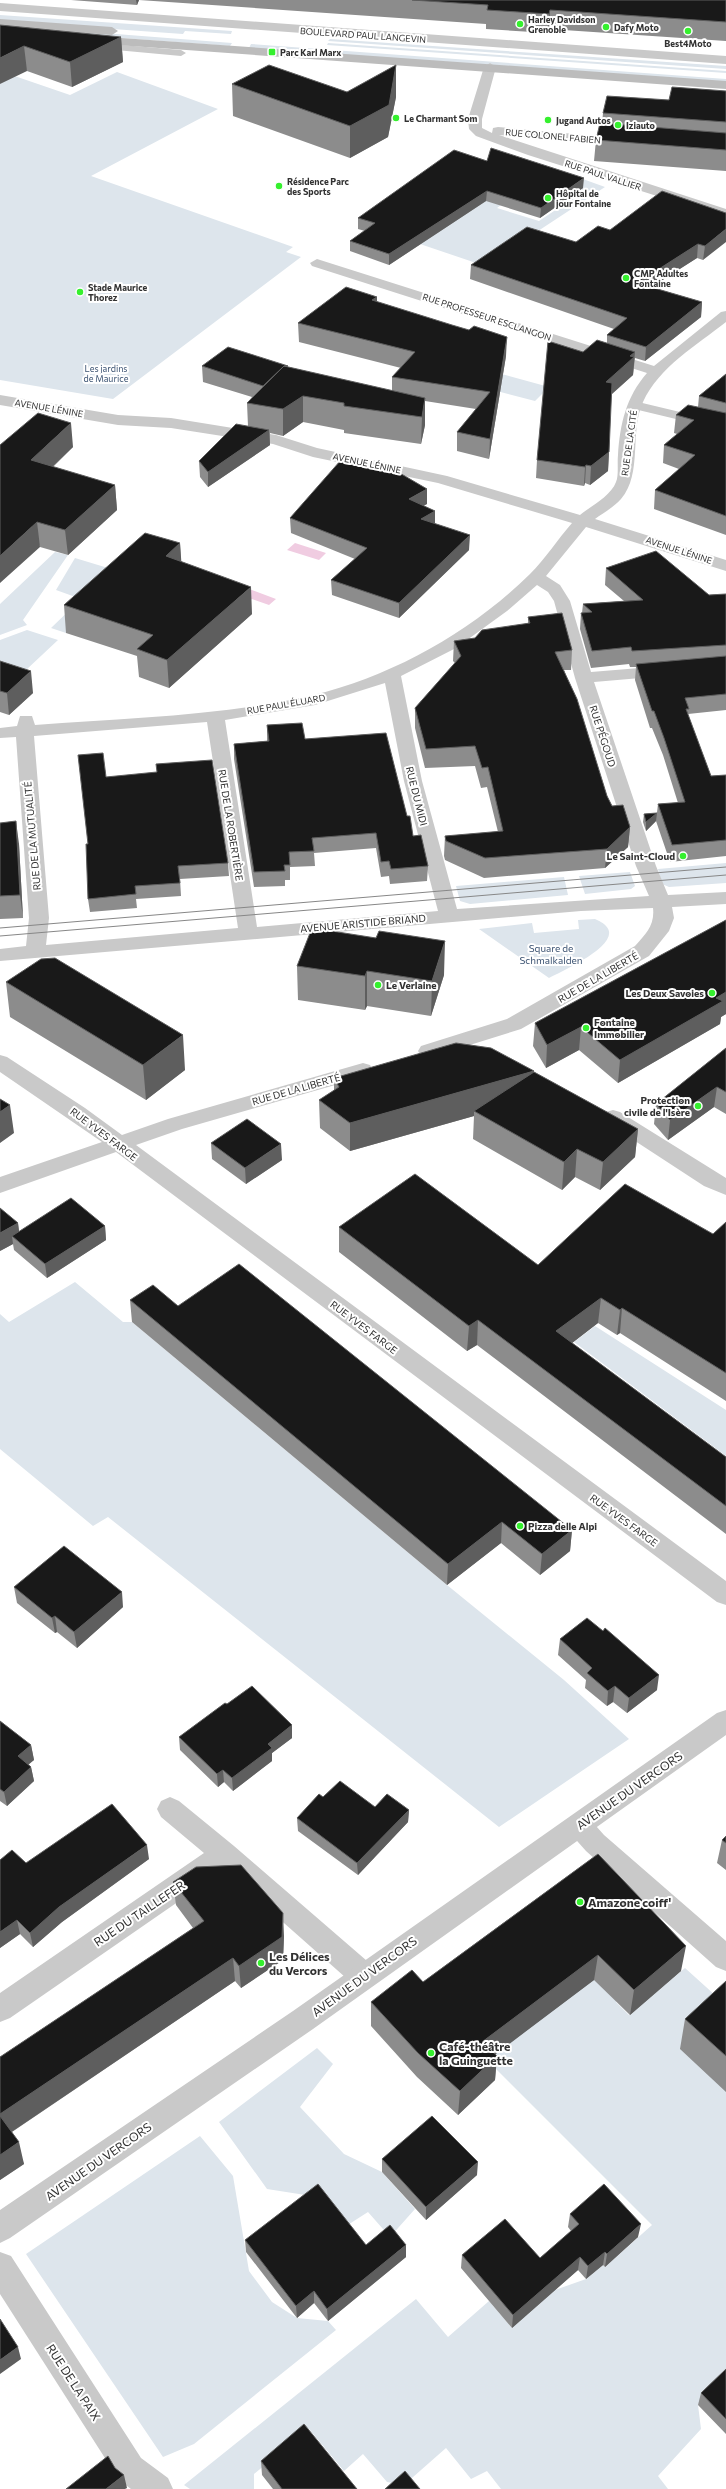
<svg xmlns="http://www.w3.org/2000/svg" width="726" height="2489" viewBox="0 0 726 2489" font-family="Commissioner,sans-serif">
<rect width="100%" height="100%" fill="#fff"/>
<path fill="#dde5ec" d="M0 15 232 31 231 34 185 31 183 34 0 21Z
M0 25 232 43 230 46 0 29Z
M330 39 726 66V69L328 41Z
M328 43 726 71V73L327 45Z
M251 44 726 79V82L249 48Z
M0 71 70 95 117 72 218 109 91 176 293 247 286 252 301 257 113 399 0 380Z
M542 164 571 175 529 184 497 208 539 221 584 191 575 185 580 178 605 187 485 266 420 244Z
M465 364 549 387 535 401 413 369Z
M55 552 68 555 23 620 27 625 0 635V604Z
M75 558 131 575 66 633 51 628 81 599 56 590Z
M27 630 58 640 10 685 0 682V640Z
M726 863V883L669 887 662 884 658 869Z
M630 872 635 886 631 889 585 894 579 876Z
M564 877 568 895 470 904 460 901 456 886Z
M595 919C599 921 604 923 606 926 624 944 560 972 549 978L479 929 532 923 534 933 579 929 578 920Z
M75 1282 123 1322H132L447 1585 564 1680 629 1739 499 1827 108 1517 93 1526 0 1449V1314L9 1322Z
M595 1326 726 1410V1456L574 1342Z
M650 1938 616 2002 629 2015 685 1968 726 2005V2378L698 2405 701 2429 658 2476 668 2489H501L487 2471 471 2479 446 2448 404 2485 387 2482 363 2454 344 2471 309 2429 254 2474V2489H190L184 2485 416 2299 448 2337 489 2301 512 2328 555 2290 586 2279 603 2265 605 2267 652 2225 449 2022Z
M317 2048 333 2064 300 2107 344 2154 382 2172 415 2209 390 2237 368 2212 343 2228 318 2197 267 2189 219 2122Z
M200 2136 233 2176 249 2271 272 2302 297 2318 328 2321 336 2330 194 2444 163 2457 26 2254Z"/>
<path fill="#f0cce1" d="M295 543 326 553 319 560 287 550Z
M249 589 276 599 269 605 252 599 249 600Z"/>
<g fill="none" stroke-linecap="round" stroke-linejoin="round">
<path fill="#c9c9c9" fill-rule="evenodd" d="M98 43 181 50 186 53 181 56 94 48 93 46Z
M634 401 726 423V431L630 408 628 405 630 402Z"/>
<path fill="#c9c9c9" fill-rule="evenodd" d="M0 3 726 56V64L0 11Z
M490 63 496 67 482 119V128L492 133 493 128 498 127 630 139 632 142 630 145 625 146 499 135 726 209V218L528 155 476 136 469 129 468 119 484 67Z
M317 259 654 366 721 312 726 311V322C697 345 659 367 643 402 629 432 643 473 621 499 614 507 603 513 595 519L726 560V571L586 527 546 576 560 585 570 601 591 672 664 666 670 667 673 671 670 675 664 676 594 682 656 866 668 895 726 892V904L672 907 674 918 669 931 649 956 521 1029 428 1058 421 1056 418 1051 421 1046 507 1019 635 946C646 934 655 925 653 908L581 911 0 961V949L26 946 29 918 16 737 0 738V728L17 726 20 716H32L35 725C126 718 225 716 313 695 393 676 472 631 530 574 545 559 558 539 572 523L438 483 313 457 273 444 171 428 118 425 0 405V395L118 415 171 418 276 435 317 448 447 476 580 515C591 506 611 496 616 482 619 475 617 463 618 455 620 424 626 397 647 373L312 266 310 263ZM537 585 548 592 554 601 575 678 636 866 649 896 457 909 422 781 401 676 456 648 507 611ZM385 683 404 781 438 911 257 927 225 720 315 705ZM207 722 238 928 46 945 49 918 34 736Z
M0 1055 7 1057 85 1108 122 1135 168 1119 363 1063 370 1065 373 1070 370 1075 182 1129 136 1145 726 1581V1605L717 1602 116 1152 0 1193V1177L102 1142 0 1072Z
M613 1110 620 1112 726 1178V1195L704 1186 606 1122 602 1117 606 1112Z
M170 1797 179 1801 234 1846 374 1967 378 1976 374 1985 364 1989 354 1985 224 1870 10 2018 0 2022V1993L204 1853 161 1817 157 1809 161 1801Z
M579 1813 588 1817 604 1835 726 1941V1971L716 1967 586 1851 570 1833 566 1825 570 1817Z
M0 2252 11 2256 141 2458 168 2478 173 2489H131L119 2480 0 2294Z"/>
<path fill="#c9c9c9" fill-rule="evenodd" d="M726 1710V1735L313 2029 10 2238 0 2243V2210L293 2011 717 1713Z"/>
<path fill="#bcbcbc" fill-rule="evenodd" d="M0 19 112 27 118 31 112 35 0 27Z
M93 36 726 81V89L89 43 87 40Z"/>
<path stroke="#878787" stroke-width="1" d="M0 928 726 867
M0 936 726 875"/>
</g>
<path fill="#8c8c8c" d="M71 0H726V41L549 29 548 33 486 29V24L139 0 137 5Z
M0 25 121 37 123 62 72 87 27 71Z
M232 84 347 92 396 97 388 137 350 158 233 116Z
M726 91V171L594 161 596 140 602 124 603 113 669 100Z
M487 161 583 188 540 218 486 201 389 265 350 251V241L365 231 358 229V218Z
M726 213 703 260 697 258 651 287 702 302 701 317 645 361 635 358 633 375 611 395 609 452 608 471 590 485 585 483 584 486 536 478 537 460 583 352 607 343V335L614 329 470 279 471 265 576 242 610 230Z
M377 297V302L506 356 489 459 457 451V432L476 409 425 401V425L421 444 344 433V430L303 422 283 436 270 433V445L208 487 200 477 199 461 248 426 247 403 252 397 203 382 202 366 288 367 392 391V377L401 368 299 342 298 323Z
M726 374V535L654 509 655 490 679 469 663 463 664 445 677 434 674 433 676 415 698 407 699 396Z
M0 445 73 447 53 467 115 485 117 510 68 555 40 547Z
M427 504 423 506 435 511V524L469 550 399 618 332 595 331 580 355 559 291 533 290 518Z
M180 543 181 561 252 614 169 688 139 677 137 656 66 633 64 605Z
M606 568 709 595 726 594V710L688 714V715L711 776 726 775V856L670 862 656 821 658 804 678 803 663 755 652 728H650L635 680 636 667H630L629 664 591 668 580 629 581 613H582L583 604 624 601 605 585Z
M528 617 572 650 571 670H564L607 796 612 806 630 827 628 847 605 868 484 878 445 860 444 856 445 836 498 832 487 787 481 788 475 766 425 768 415 728V708L455 663 453 661 454 641 475 638 528 623Z
M0 661 33 693 9 715 0 712Z
M267 725 305 739 407 816 413 836 428 866 427 881 390 884 389 876 381 877 376 848 314 853 315 866 290 867V880H285V886L254 887 234 759V744L267 741Z
M106 777 228 863 229 876 180 879 181 896 136 899 137 908 90 912 88 899V844Z
M657 813 656 821 646 831 643 822 644 814Z
M0 823 19 844 23 918 0 919Z
M726 920V1014L721 1017 720 1024 618 1083 579 1050 546 1068 533 1046 535 1023Z
M297 966 444 975 431 1016 367 1006 365 1010 298 1000Z
M6 982 185 1070 146 1100 10 1017Z
M726 1048V1114L714 1107 668 1140 654 1124 656 1104Z
M534 1072 638 1129 635 1157 600 1190 575 1177 562 1190 473 1139 474 1116 350 1151 320 1128 319 1100 334 1091V1078Z
M211 1143 282 1160 246 1184 212 1159Z
M726 1222V1401L620 1333 617 1335 598 1323 572 1343 726 1457V1534L477 1345 467 1351 339 1252V1227L538 1265 713 1234Z
M18 1223 19 1232 105 1226 106 1240 47 1278 14 1250 13 1244 0 1251Z
M130 1300 178 1306 572 1530 570 1551 540 1575 501 1543 447 1585 132 1322Z
M14 1587 123 1607 77 1648 57 1632 55 1633 17 1603Z
M560 1639 657 1690 627 1713 613 1702 607 1706 585 1688 586 1680 558 1655Z
M227 1704 292 1725V1738L272 1753V1761L233 1791 224 1782 218 1787 180 1750 179 1737Z
M0 1721 31 1745 34 1760 28 1764 31 1767 34 1781 7 1806 0 1801Z
M323 1797 375 1807 409 1810 408 1822 358 1875 298 1831 297 1818Z
M726 1836V1870L717 1863 722 1840Z
M598 1854 681 1971 630 2015 594 1980 495 2054 497 2056 495 2080 458 2115 417 2077 371 2026V2002L423 1982Z
M149 1859 62 1922 33 1947 20 1934 0 1948 26 1863Z
M173 1882 284 1936 283 1960 241 1988 235 1981 12 2132 24 2164 0 2180V2057L193 1928 176 1905Z
M726 1981V2092L680 2049 685 2019Z
M382 2159 477 2175 426 2220 382 2172Z
M570 2214 638 2237 605 2267 603 2265 586 2279 578 2270 512 2328 461 2268 462 2255 540 2258 571 2231 568 2227Z
M245 2240 366 2245 406 2257 328 2321 314 2303 297 2318 246 2252Z
M726 2369V2434L698 2405 701 2393Z
M261 2461 357 2489H273L262 2475Z"/>
<path fill="#5e5e5e" d="M136 0H139L137 5Z
M550 10 549 29 548 33 549 14Z
M121 37 123 62 72 87 70 62Z
M24 46 27 71 0 84V58Z
M396 65V97L388 137 350 158V126Z
M584 178 583 188 540 218 541 208Z
M487 191 486 201 389 265V254Z
M726 229V242L703 260 705 246Z
M698 244 697 258 636 297 637 283Z
M377 297V315L372 300Z
M702 302 701 317 645 361 646 347Z
M507 337 506 356 489 459 490 439Z
M635 352 633 375 605 400 606 382 630 356Z
M303 396V422L283 436V409Z
M425 398V425L421 444 422 417Z
M71 423 73 447 33 485 31 460Z
M269 430 270 445 208 487V472Z
M609 452 608 471 590 485 591 466Z
M586 465 585 483 584 486 585 467Z
M115 485 117 510 68 555 65 530Z
M427 489V504L409 513V499Z
M435 511V526L421 519Z
M37 522 40 547 0 583V556Z
M470 535 469 550 399 618V603Z
M180 543 182 571 166 556Z
M251 587 252 614 169 688 167 660Z
M31 671 33 693 9 715 7 693Z
M657 813 656 821 646 831V822Z
M16 821 19 844 23 918 20 895Z
M630 827 628 847 605 868 607 849Z
M445 941 444 975 431 1016 432 981Z
M367 971V1006L365 1010V976Z
M726 992V1014L721 1017 720 1024 618 1083 620 1060 716 998Z
M581 1027 579 1050 546 1068 547 1045Z
M183 1035 185 1070 146 1100 143 1065Z
M534 1071 532 1099 474 1111V1116L350 1151V1123Z
M717 1087 714 1107 668 1140 670 1120Z
M10 1105 14 1133 0 1143V1112Z
M638 1129 635 1157 600 1190 603 1162Z
M281 1144 282 1160 246 1184 245 1168Z
M577 1149 575 1177 562 1190 564 1162Z
M18 1223 20 1239 12 1236 13 1244 0 1251V1233Z
M105 1226 106 1240 47 1278 45 1264Z
M601 1298 598 1323 554 1357 556 1331Z
M622 1308 620 1333 617 1335 620 1310Z
M478 1320 477 1345 467 1351 469 1326Z
M502 1522 501 1543 447 1585 448 1564Z
M572 1530 570 1551 540 1575 542 1554Z
M122 1592 123 1607 77 1648 74 1632Z
M55 1616 57 1632 55 1633 52 1618Z
M659 1675 657 1690 627 1713 629 1698Z
M615 1686 613 1702 607 1706 608 1691Z
M292 1725V1738L272 1753V1761L233 1791 232 1778 268 1744Z
M31 1745 34 1760 21 1771 18 1756Z
M31 1767 34 1781 7 1806 4 1792Z
M223 1770 224 1782 218 1787 217 1774Z
M409 1810 408 1822 358 1875 357 1863Z
M147 1845 149 1859 62 1922 33 1947 30 1933 59 1907Z
M283 1913 284 1936 283 1960 241 1988 239 1966Z
M17 1920 20 1934 0 1948V1932Z
M686 1946 681 1971 630 2015 634 1990Z
M598 1955 594 1980 480 2066 482 2042Z
M233 1958 235 1981 4 2137 0 2118V2114Z
M497 2056 495 2080 458 2115 460 2091Z
M19 2142 24 2164 0 2180V2155Z
M478 2162 477 2175 426 2220V2207Z
M641 2224 638 2237 605 2267 607 2254Z
M406 2245V2257L328 2321 327 2309Z
M605 2252 603 2265 586 2279 588 2266Z
M580 2257 578 2270 512 2328 513 2315Z
M314 2291V2303L297 2318 296 2306Z
M18 2347 21 2359 0 2374V2360Z
M124 2475 127 2488 125 2489H106Z"/>
<path fill="#191919" stroke="#5e5e5e" d="M412 0H726V22L550 10 549 14 487 10 488 5Z
M0 25 121 37 70 62 24 46 0 58Z
M269 65 347 92 396 65 389 105 350 126 232 84Z
M672 87 726 91V122L603 113 607 96 669 100Z
M600 123 726 133V150L596 140Z
M491 148 584 178 541 208 487 191 389 254 350 241 375 223 358 218 454 150 487 161Z
M662 191 726 213V229L705 246 698 244 637 283 702 302 646 347 607 335 627 318 471 265 527 227 576 242 598 226 610 230Z
M346 287 377 297 372 300 452 325 469 330 474 326 507 337 490 439 457 432 490 392 392 377 415 352 298 323Z
M597 340 635 352 630 356 634 357 606 382 612 383 609 452 591 466 586 465 585 467 537 460 548 341 583 352Z
M228 347 288 366H284L263 386 202 366Z
M284 366 425 398 422 417 344 406V403L303 396 283 409 247 403Z
M726 374V403L699 396Z
M688 405 726 413V516L655 490 695 455 664 445 694 420 676 415Z
M38 413 71 423 31 460 115 485 65 530 37 522 0 556V445Z
M236 424 269 430 208 472 199 461Z
M341 460 398 472 427 489 409 499 435 511 421 519 470 535 399 603 331 580 367 548 290 518Z
M145 533 180 543 166 556 251 587 167 660 137 649 153 635 64 605Z
M656 551 709 595 726 594V645L632 651 631 647 592 651 581 613 592 612 583 604 643 600 606 568Z
M562 613 572 650 555 652 577 699 607 796 612 806 623 805 630 827 607 849 485 858 446 841 445 836 503 831 488 767 482 768 475 746 426 749 415 708 461 656 454 641 475 638 482 630 530 623 528 617Z
M726 656V694L685 698 689 709H686L711 776 726 775V840L672 845 658 804 685 802 664 738 654 711H652L636 664Z
M0 661 31 671 7 693 0 691Z
M302 723 305 739 386 733 407 816H410L413 836 421 835 428 866 391 869 389 861 381 862 376 833 312 838 314 851 289 852 290 865H284L285 871 254 872 234 744 269 741 267 725Z
M103 753 106 777 157 772 156 764 212 760 228 863 178 866 180 883 135 886 136 894 88 899 86 844H88L78 755Z
M657 813 646 822 644 814Z
M16 821 20 895 0 896V823Z
M726 920V992L716 998 723 1001 620 1060 581 1027 547 1045 535 1023Z
M312 928 376 938 379 931 445 941 432 981 367 971 365 976 297 966Z
M55 958 183 1035 143 1065 6 982 41 959Z
M456 1043 491 1048 534 1071 350 1123 319 1100 339 1087 334 1078Z
M726 1048V1092L717 1087 670 1120 656 1104Z
M534 1072 638 1129 603 1162 577 1149 564 1162 474 1111Z
M0 1099 10 1105 0 1112Z
M247 1119 281 1144 245 1168 211 1143Z
M415 1174 538 1265 625 1184 713 1234 726 1222V1373L622 1308 620 1310 601 1298 556 1331 726 1457V1506L478 1320 469 1326 339 1227Z
M71 1198 105 1226 45 1264 12 1236Z
M0 1208 18 1223 0 1233Z
M239 1264 572 1530 542 1554 502 1522 448 1564 130 1300 153 1285 178 1306Z
M64 1546 122 1592 74 1632 55 1616 52 1618 14 1587Z
M587 1618 603 1631 605 1628 659 1675 629 1698 615 1686 608 1691 587 1673 592 1668 560 1639Z
M252 1686 292 1725 268 1744 272 1748 232 1778 223 1770 217 1774 179 1737 225 1703 227 1704Z
M0 1721 31 1745 18 1756 31 1767 4 1792 0 1789Z
M340 1781 375 1807 387 1794 409 1810 357 1863 297 1818 319 1794 323 1797Z
M112 1804 147 1845 59 1907 30 1933 17 1920 0 1932V1860L12 1850 26 1863Z
M726 1836V1843L722 1840Z
M598 1854 686 1946 634 1990 598 1955 482 2042 497 2056 460 2091 418 2053 371 2002 412 1970 423 1982Z
M241 1865 283 1913 282 1937 239 1966 233 1958 0 2114V2057L204 1921 173 1882 196 1867Z
M726 1981V2056L685 2019Z
M0 2116 19 2142 0 2155Z
M432 2116 478 2162 426 2207 382 2159Z
M318 2184 366 2245 390 2225 406 2245 327 2309 314 2291 296 2306 245 2240Z
M604 2184 641 2224 607 2254 605 2252 588 2266 580 2257 513 2315 462 2255 505 2219 540 2258 579 2224 570 2214Z
M0 2319 18 2347 0 2360Z
M726 2369V2419L701 2393Z
M304 2424 357 2489H282L261 2461Z
M108 2456 115 2468 124 2475 106 2489H66Z
M405 2471 420 2489H385Z"/>
<g fill="#35f02e" stroke="#fff" stroke-width="1.5">
<circle cx="520" cy="24" r="4"/>
<circle cx="606" cy="27" r="4"/>
<circle cx="688" cy="31" r="4"/>
<rect x="268" y="48" width="8" height="8" rx="2"/>
<circle cx="396" cy="118" r="4"/>
<circle cx="548" cy="120" r="4"/>
<circle cx="618" cy="125" r="4"/>
<circle cx="279" cy="186" r="4"/>
<circle cx="548" cy="198" r="4"/>
<circle cx="626" cy="278" r="4"/>
<circle cx="80" cy="292" r="4"/>
<circle cx="683" cy="856" r="4"/>
<circle cx="378" cy="985" r="4"/>
<circle cx="712" cy="993" r="4"/>
<circle cx="586" cy="1028" r="4"/>
<circle cx="698" cy="1106" r="4"/>
<circle cx="520" cy="1526" r="4"/>
<circle cx="580" cy="1902" r="4"/>
<circle cx="261" cy="1963" r="4"/>
<circle cx="431" cy="2053" r="4"/>
</g>
<g text-anchor="middle" dominant-baseline="central" stroke-width="4" stroke-linejoin="round" paint-order="stroke">
<g font-size="9" font-weight="bold" fill="#323232" stroke="#fff" text-anchor="start">
<text x="528" y="19">Harley Davidson<tspan x="528" dy="10">Grenoble</tspan></text>
<text x="614" y="27">Dafy Moto</text>
<text x="688" y="43" text-anchor="middle">Best4Moto</text>
<text x="280" y="52">Parc Karl Marx</text>
<text x="404" y="118">Le Charmant Som</text>
<text x="556" y="120">Jugand Autos</text>
<text x="626" y="125">Iziauto</text>
<text x="287" y="181">Résidence Parc<tspan x="287" dy="10">des Sports</tspan></text>
<text x="556" y="193">Hôpital de<tspan x="556" dy="10">jour Fontaine</tspan></text>
<text x="634" y="273">CMP Adultes<tspan x="634" dy="10">Fontaine</tspan></text>
<text x="88" y="287">Stade Maurice<tspan x="88" dy="10">Thorez</tspan></text>
</g>
<g font-size="9" fill="#323232" stroke="#fff">
<text transform="translate(363 35) rotate(4)">BOULEVARD PAUL LANGEVIN</text>
<text transform="translate(553 136) rotate(5)">RUE COLONEL FABIEN</text>
<text transform="translate(603 175) rotate(18)">RUE PAUL VALLIER</text>
<text transform="translate(487 317) rotate(18)">RUE PROFESSEUR ESCLANGON</text>
<text transform="translate(49 408) rotate(10)">AVENUE LÉNINE</text>
<text transform="translate(629 443) rotate(-82)">RUE DE LA CITÉ</text>
<text transform="translate(367 463) rotate(12)">AVENUE LÉNINE</text>
<text transform="translate(679 550) rotate(18)">AVENUE LÉNINE</text>
<text transform="translate(286 704) rotate(-10)">RUE PAUL ÉLUARD</text>
</g>
<g font-size="9" fill="#3c5372" stroke="#fff">
<text x="106" y="368">Les jardins<tspan x="106" dy="10">de Maurice</tspan></text>
</g>
<g font-size="10" fill="#323232" stroke="#fff">
<text transform="translate(603 736) rotate(72)">RUE PÉGOUD</text>
<text transform="translate(417 796) rotate(76)">RUE DU MIDI</text>
<text transform="translate(231 825) rotate(81)">RUE DE LA ROBERTIÈRE</text>
<text transform="translate(32 836) rotate(-95)">RUE DE LA MUTUALITÉ</text>
<text transform="translate(363 923) rotate(-5)">AVENUE ARISTIDE BRIAND</text>
<text transform="translate(598 977) rotate(-30)">RUE DE LA LIBERTÉ</text>
<text transform="translate(296 1089) rotate(-16)">RUE DE LA LIBERTÉ</text>
<text transform="translate(104 1134) rotate(37)">RUE YVES FARGE</text>
<text transform="translate(364 1327) rotate(37)">RUE YVES FARGE</text>
<text transform="translate(624 1520) rotate(36)">RUE YVES FARGE</text>
</g>
<g font-size="10" font-weight="bold" fill="#323232" stroke="#fff" text-anchor="end">
<text x="675" y="856">Le Saint-Cloud</text>
<text x="386" y="985" text-anchor="start">Le Verlaine</text>
<text x="704" y="993">Les Deux Savoies</text>
<text x="594" y="1022" text-anchor="start">Fontaine<tspan x="594" dy="12">Immobilier</tspan></text>
<text x="690" y="1100">Protection<tspan x="690" dy="12">civile de l'Isère</tspan></text>
<text x="528" y="1526" text-anchor="start">Pizza delle Alpi</text>
</g>
<g font-size="10" fill="#3c5372" stroke="#fff">
<text x="551" y="948">Square de<tspan x="551" dy="12">Schmalkalden</tspan></text>
</g>
<g font-size="12" fill="#323232" stroke="#fff">
<text transform="translate(629 1790) rotate(-35)">AVENUE DU VERCORS</text>
<text transform="translate(139 1913) rotate(-34)">RUE DU TAILLEFER</text>
<text transform="translate(364 1976) rotate(-36)">AVENUE DU VERCORS</text>
<text transform="translate(98 2161) rotate(-35)">AVENUE DU VERCORS</text>
<text transform="translate(74 2382) rotate(57)">RUE DE LA PAIX</text>
</g>
<g font-size="12" font-weight="bold" fill="#323232" stroke="#fff" text-anchor="start">
<text x="588" y="1902">Amazone coiff'</text>
<text x="269" y="1956">Les Délices<tspan x="269" dy="14">du Vercors</tspan></text>
<text x="439" y="2046">Café-théâtre<tspan x="439" dy="14">la Guinguette</tspan></text>
</g>
</g>
</svg>
